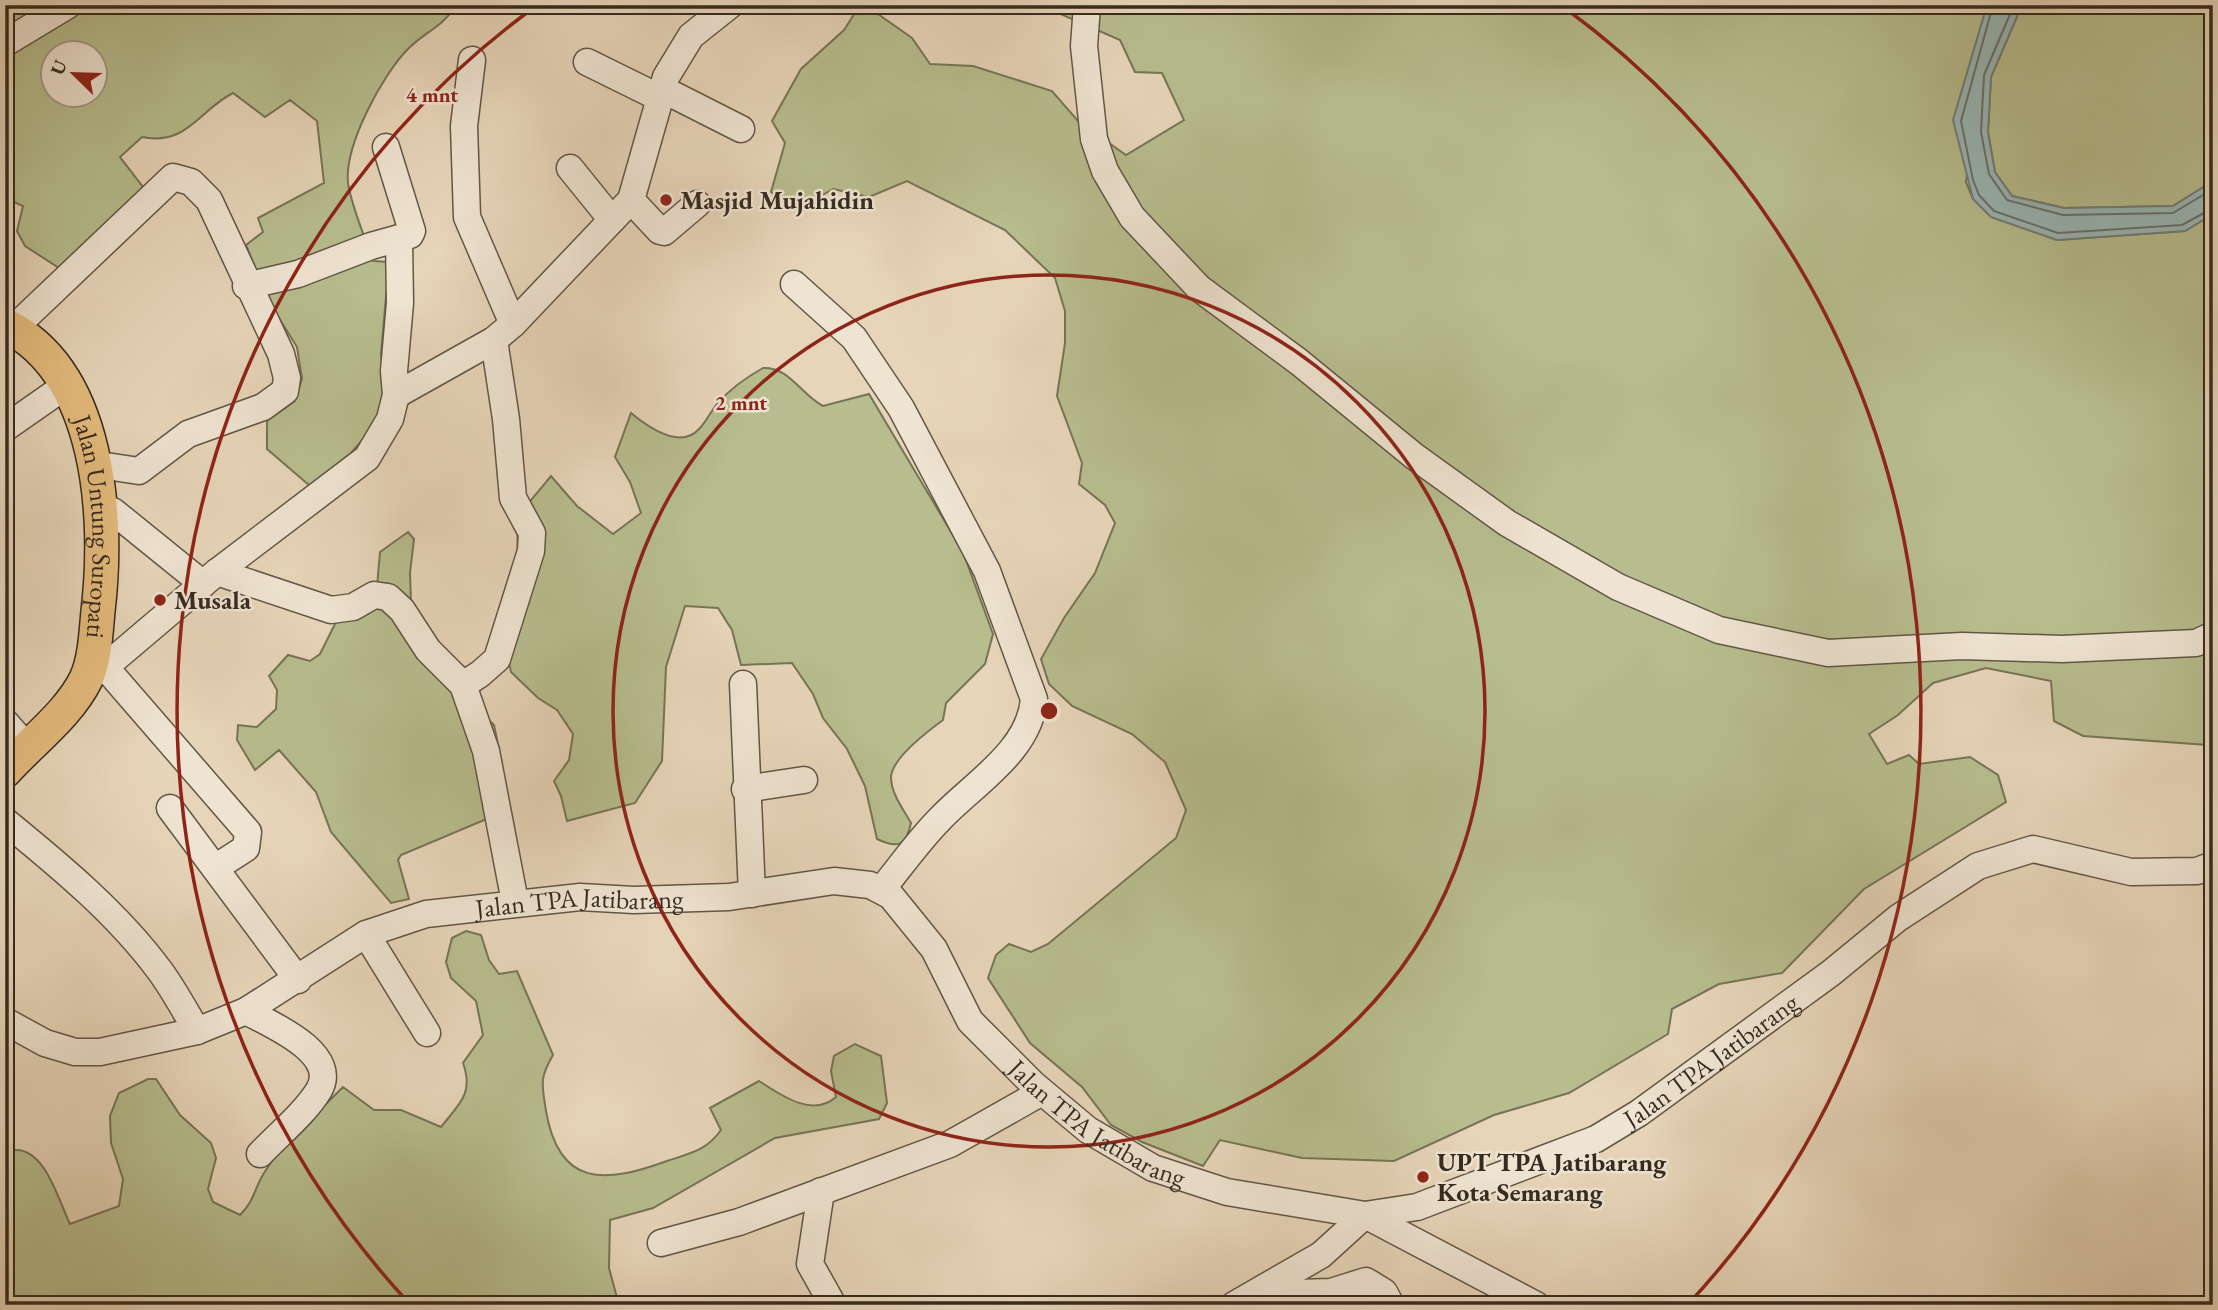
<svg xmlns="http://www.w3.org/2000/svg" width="2218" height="1310" viewBox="0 0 2218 1310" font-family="'EB Garamond',serif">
<rect width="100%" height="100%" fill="#e7d5b9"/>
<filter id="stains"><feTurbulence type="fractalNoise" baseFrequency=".00286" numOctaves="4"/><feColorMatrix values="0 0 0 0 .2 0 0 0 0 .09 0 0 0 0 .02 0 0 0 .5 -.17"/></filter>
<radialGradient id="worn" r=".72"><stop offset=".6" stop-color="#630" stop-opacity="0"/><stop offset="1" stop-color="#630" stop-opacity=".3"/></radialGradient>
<path fill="#b7bd8e" stroke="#767457" stroke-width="2" fill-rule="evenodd" d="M5 5H457C439 30 427 30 409 48 383 73 344 146 348 183 352 209 365 236 373 261L389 262 381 354 385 392 378 422 351 453 310 486 267 449V421L295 401 302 379 297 347 269 302 246 245 263 232 258 218 324 183 317 121 290 100 265 117 233 93C198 111 187 146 142 137L120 157 143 187 101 238 59 268 25 246 17 231 23 206 5 198ZM52 52H94V94H52Z
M860 5H865L912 38 930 64 973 66 1052 91 1078 121 1126 155 1184 120 1162 73 1135 72 1120 40 1058 13 1050 5H1987L1966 182 1973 199 1991 217 2057 240 2185 231 2213 214V752L2208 745 2083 736 2054 721 2051 681 1986 668 1933 683 1898 715 1869 734 1887 764 1909 755 1919 764 1970 757 1998 775 2006 802 1864 889 1782 973 1719 984 1672 1009 1668 1034 1569 1093 1494 1115 1394 1161 1302 1158 1220 1140 1203 1166 1142 1142 1111 1125 1082 1087 1030 1043 988 978 996 955 1009 944 1031 952 1048 944 1176 838 1186 810 1165 762 1132 734 1072 706 1049 684 1041 659 1064 618 1095 573 1115 523 1105 505 1079 484 1082 463 1057 396 1065 343V311L1055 278 1005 230 907 181 869 197 833 189 804 206 785 203 771 192 785 143 772 121 801 69 844 30Z
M2022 5H2213V181L2173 206 2064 208 2012 196 1995 172 1988 132 1991 77Z
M763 368C790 367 800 394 823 406L869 394 963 552 993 634 985 664 946 703 943 720C928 731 892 758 891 777 891 794 904 810 911 823 906 846 898 849 877 839L865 786 847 749 823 718 813 694 792 663 741 665 732 630 718 608 685 606 666 667 662 761 635 803 567 821 561 796 554 781 569 760 573 734 557 710 538 698 511 672 505 644 518 562 517 517 551 476 577 506 613 534 641 513 630 482 615 457 631 413C648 427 680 450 699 429 707 421 711 410 719 402 731 388 747 377 763 368Z
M408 532 414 539 410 573 412 631 456 689 494 725 502 764V779L489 818 401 855 398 860 409 899 391 903 331 832 316 792 279 750 255 770 237 740 238 725 257 727 276 709 277 690 269 676 288 655 310 661 320 654 340 614 377 587 380 552Z
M466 931 481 935 489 960 499 974 517 971 553 1055C539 1079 542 1084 546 1111 559 1187 604 1184 667 1161 691 1153 706 1151 721 1130L710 1108 759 1081C781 1095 812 1118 836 1097L831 1071 834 1056 855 1044 881 1056 887 1103 879 1119 775 1138 653 1208 610 1220 609 1268 619 1305H5V1160L14 1150C45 1147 59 1202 70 1224L119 1206 123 1179 111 1143 110 1116 119 1093 148 1079H156L180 1115 211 1143 216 1158 208 1189 213 1202 240 1215C255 1200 254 1189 264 1173 284 1140 317 1114 343 1087L374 1110H401L441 1127C459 1104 474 1094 463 1063L483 1035 476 1001 451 978 446 962 452 938Z"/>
<path fill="#99b7b7" stroke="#717f7b" stroke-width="2" d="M1987 5H2022L1991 77 1988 133 1995 172 2012 196 2064 208 2173 206 2213 181V214L2185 231 2057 240 1991 217 1973 199 1953 120Z"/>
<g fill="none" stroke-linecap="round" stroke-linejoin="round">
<path stroke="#67716c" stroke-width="2" d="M1993 5 1961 121 1973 180 1979 195 1994 211 2058 233 2182 225 2213 208
M2014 5 1984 75 1981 132 1989 174 2007 200 2063 215 2173 213 2213 189"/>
<defs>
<g id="minor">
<path d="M1087 5 1084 46 1094 139 1105 171 1132 217 1199 288 1299 362 1414 456 1507 523 1618 587 1719 630 1828 653 1962 646 2062 649 2196 643 2213 635"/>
<path d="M5 43 68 5"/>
<path d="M472 60 464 126 467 217 513 324"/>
<path d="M587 62 660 98"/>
<path d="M662 89 741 129"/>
<path d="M570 168 612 220"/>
<path d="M631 200 660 231 664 232 697 204"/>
<path d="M794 284 854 338 901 408 987 571 1034 699C1030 751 973 784 940 819 919 840 901 866 882 889"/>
<path d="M246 286 298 274 371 246 410 235 412 231 386 147"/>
<path d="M13 329 173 177 191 182 209 200 281 354 287 378 285 391 263 407 188 434 139 471 93 464"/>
<path d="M396 395 494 340 513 324 631 200 666 77 691 36 730 5"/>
<path d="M5 428 68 384"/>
<path d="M98 504 114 512 203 584"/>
<path d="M217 572 331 610 353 607 374 595 388 597 402 610 428 650 463 685 486 751 515 902"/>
<path d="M105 667 248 832 246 848 215 868"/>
<path d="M87 678 105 667 217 572 367 458 390 419 396 395 394 371 400 303 399 239"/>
<path d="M743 684 752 894"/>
<path d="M463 685 480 674 497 659 531 551 532 533 513 498 506 419 494 340"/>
<path d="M5 722 27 747"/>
<path d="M745 789 804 780"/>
<path d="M170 808 298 980"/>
<path d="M5 821C60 866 118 914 160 971 174 990 185 1011 197 1031"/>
<path d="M366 934 427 1033"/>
<path d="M246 1011C270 1024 340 1053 319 1090 305 1113 279 1134 260 1154"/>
<path id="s1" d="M5 1021 45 1043 75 1052H100L197 1031 246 1011 366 934 426 914 580 897 634 900 729 897 834 881 870 885 891 896 934 949 970 1021 1033 1084 1088 1130 1153 1168 1227 1192 1365 1215 1417 1207 1596 1139 1639 1113 1831 973 1898 918 1978 866 2033 849 2131 872 2197 871 2213 865"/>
<path d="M821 1191 810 1264 833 1305"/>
<path d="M661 1243 739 1222 950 1144 1042 1092"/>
<path d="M1258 1294 1331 1292 1366 1281 1384 1292 1391 1305"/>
<path d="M1234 1305 1321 1255 1365 1215 1536 1305"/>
</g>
<g id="major">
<path id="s2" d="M5 325C101 372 109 518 98 611 96 632 95 660 86 679 69 714 31 742 5 771"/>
</g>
</defs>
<use href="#minor" stroke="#625646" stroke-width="29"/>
<use href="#major" stroke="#352b20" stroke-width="36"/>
<use href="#minor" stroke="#efe4d2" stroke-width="26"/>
<use href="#major" stroke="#e4ba7c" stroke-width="33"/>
</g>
<g fill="none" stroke="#8f2418" stroke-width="3.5">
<circle cx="1049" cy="711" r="436"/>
<path d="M406 1300A872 872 0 0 1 536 6M1562 6A872 872 0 0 1 1692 1300"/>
</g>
<g fill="#8f2418" stroke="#efe4d2" stroke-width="2.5">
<circle cx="666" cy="200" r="7"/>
<circle cx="160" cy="600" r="7"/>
<circle cx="1423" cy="1177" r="7"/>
</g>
<g text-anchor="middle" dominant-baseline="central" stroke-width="5" stroke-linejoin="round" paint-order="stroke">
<g font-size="26" font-weight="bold" fill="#352b20" stroke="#efe4d2" text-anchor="start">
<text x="680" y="200">Masjid Mujahidin</text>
<text x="174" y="600">Musala</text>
<text x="1437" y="1162">UPT TPA Jatibarang<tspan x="1437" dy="30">Kota Semarang</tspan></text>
</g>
<g font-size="26" fill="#352b20" stroke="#efe4d2">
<text stroke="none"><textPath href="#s2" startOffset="234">Jalan Untung Suropati</textPath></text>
<text stroke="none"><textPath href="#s1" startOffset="614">Jalan TPA Jatibarang</textPath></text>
<text stroke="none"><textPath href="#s1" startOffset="1916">Jalan TPA Jatibarang</textPath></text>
<text stroke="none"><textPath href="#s1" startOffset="1244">Jalan TPA Jatibarang</textPath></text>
</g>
</g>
<circle cx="1049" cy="711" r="10" fill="#8f2418" stroke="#efe4d2" stroke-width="3.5"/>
<g font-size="21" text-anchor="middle" font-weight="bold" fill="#8f2418" stroke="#efe4d2" stroke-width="5" stroke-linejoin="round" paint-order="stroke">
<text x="432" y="102">4 mnt</text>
<text x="741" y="410">2 mnt</text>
</g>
<rect width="2218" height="1310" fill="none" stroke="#e7d5b9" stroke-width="28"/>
<rect x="7" y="7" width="2204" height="1296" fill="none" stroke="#352b20" stroke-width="3.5"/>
<rect x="14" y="14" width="2190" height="1282" fill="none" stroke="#352b20" stroke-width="2"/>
<g transform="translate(74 74) rotate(293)"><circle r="33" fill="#efe4d2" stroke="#a59a8b" stroke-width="2"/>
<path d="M0-5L12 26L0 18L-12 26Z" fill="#8f2418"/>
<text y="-10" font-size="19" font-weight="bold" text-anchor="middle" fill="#352b20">U</text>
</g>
<rect width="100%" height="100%" filter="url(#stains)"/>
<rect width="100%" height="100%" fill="url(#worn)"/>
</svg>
